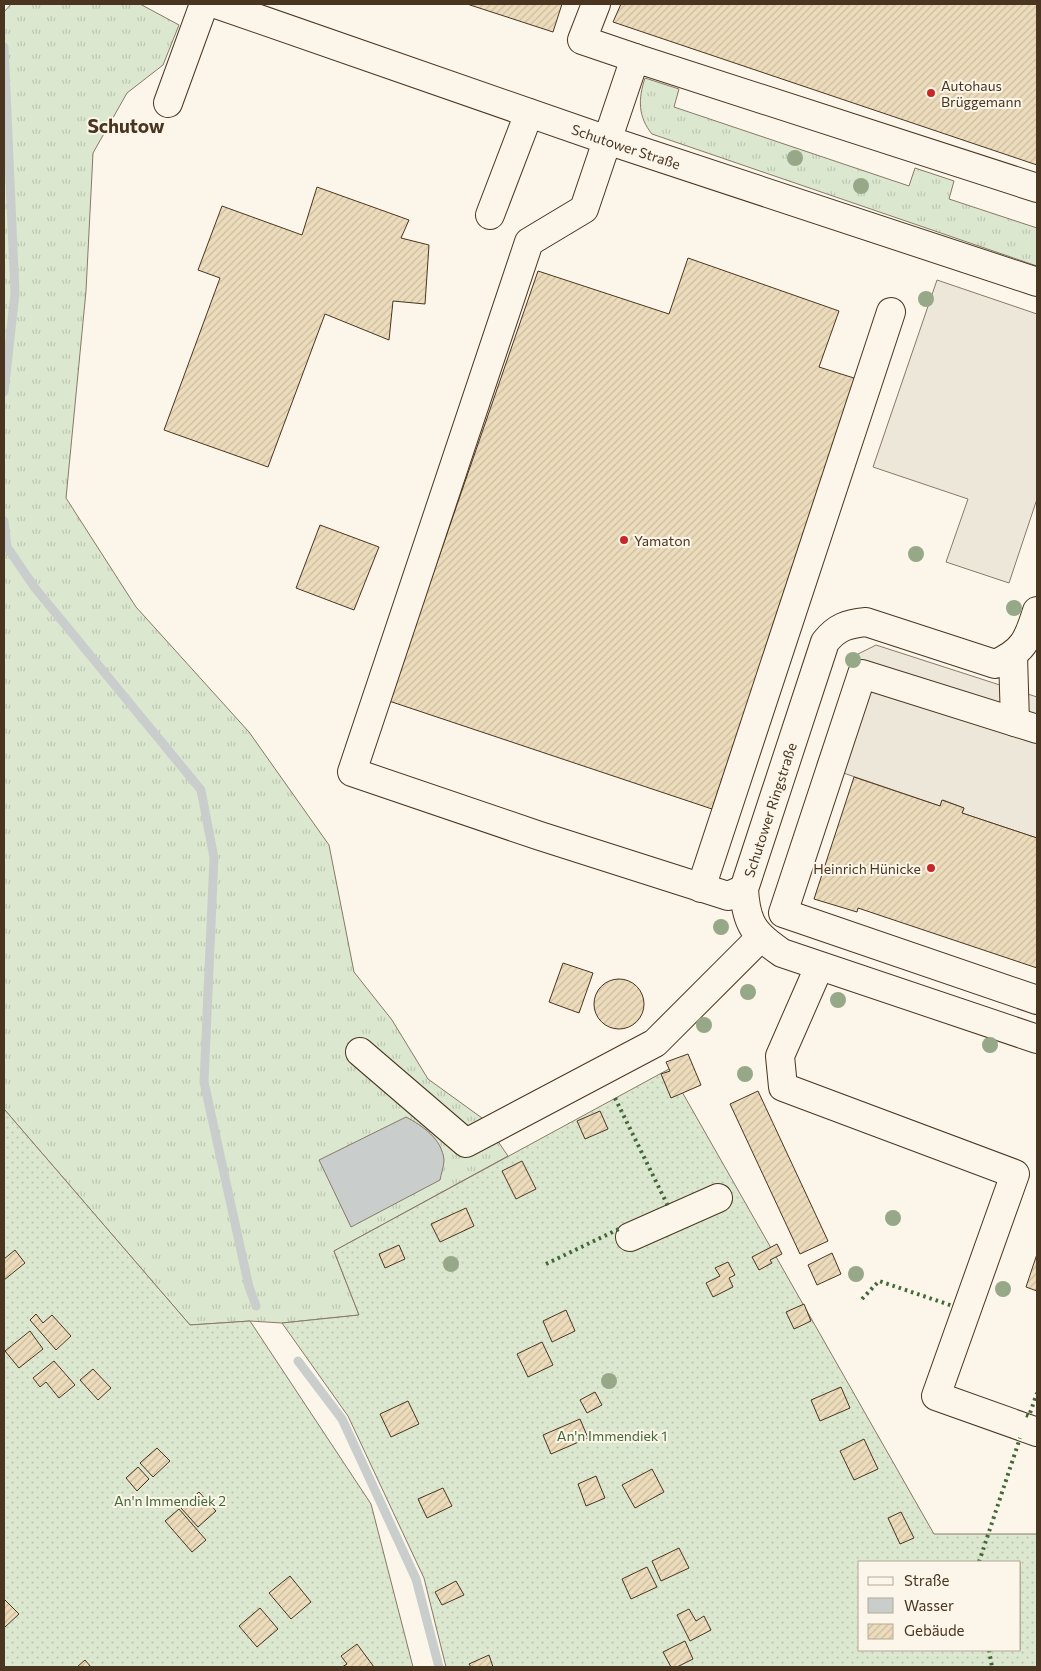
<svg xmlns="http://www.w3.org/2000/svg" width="1041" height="1671" viewBox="0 0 1041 1671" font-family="Commissioner,sans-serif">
<defs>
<pattern id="grass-tufts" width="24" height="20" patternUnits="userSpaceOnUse" patternTransform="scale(1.25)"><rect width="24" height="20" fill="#dce7d0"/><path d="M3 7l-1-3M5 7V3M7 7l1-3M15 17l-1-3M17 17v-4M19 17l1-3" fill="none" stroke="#bec7b2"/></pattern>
<pattern id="garden-dots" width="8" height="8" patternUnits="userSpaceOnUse" patternTransform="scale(1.25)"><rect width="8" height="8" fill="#dce7d0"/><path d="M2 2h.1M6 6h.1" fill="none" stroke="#bec7b2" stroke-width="1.8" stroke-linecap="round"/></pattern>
<pattern id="building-hatch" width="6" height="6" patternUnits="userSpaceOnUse" patternTransform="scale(1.25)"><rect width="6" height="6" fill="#ecdcbc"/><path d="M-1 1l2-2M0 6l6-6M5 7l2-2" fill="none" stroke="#ccbda1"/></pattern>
</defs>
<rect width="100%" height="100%" fill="#fbf6e9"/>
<path fill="url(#grass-tufts)" stroke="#887966" d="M11 4H140L179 25 163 65 127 93 93 153 86 291 66 498 136 607 249 732 329 845 354 972 392 1020 428 1079 482 1118 508 1156 334 1251 359 1315 282 1323 250 1321 190 1325 4 1109V12Z
M645 78 679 89 674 107 909 186 915 168 954 181 949 199 1037 228V266L652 134C638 117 638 99 645 78Z"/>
<path fill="url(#garden-dots)" stroke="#887966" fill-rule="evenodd" d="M669 1069 934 1534H1037V1667H446L424 1578 348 1416 282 1323 359 1315 334 1251ZM860 1562H1020V1650H860Z
M4 1109 190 1325 250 1321 371 1504 413 1667H4Z"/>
<path fill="#ede7d9" stroke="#887966" d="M937 280 1037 314V499L1009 583 946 562 968 499 873 467Z
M876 645 1037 697V838L962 813 964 808 943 800 940 806 817 764 856 655Z"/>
<path fill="#c9cecd" stroke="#887966" d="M406 1117C423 1126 442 1139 444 1160 444 1166 441 1174 440 1180L351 1227 319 1160Z"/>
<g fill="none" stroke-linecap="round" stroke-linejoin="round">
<path stroke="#c9cecd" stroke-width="9" d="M4 47 15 293 4 392
M4 521 7 547 35 588 201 790 214 858 204 1082 249 1287 256 1306
M298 1361 342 1419 416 1579 439 1667"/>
</g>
<path fill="url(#building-hatch)" stroke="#4a3520" d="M467 4H562L553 32Z
M621 4H1037V165L613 22Z
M317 187 409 220 401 238 429 245 425 304 393 301 389 340 325 314 268 467 164 430 220 278 198 270 222 206 302 235Z
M688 258 839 311 819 367 857 379 712 809 389 701 538 271 669 314Z
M320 525 379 547 354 610 296 588Z
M854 777 940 806 942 800 964 808 962 813 1037 838V968L858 908 857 912 814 899Z
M563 963 593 973 579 1013 549 1002Z
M594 1004a25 25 0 1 1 50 0a25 25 0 1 1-50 0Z
M688 1054 701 1085 671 1098 661 1074 670 1071 666 1062Z
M758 1091 828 1241 800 1254 730 1104Z
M600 1111 608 1129 585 1139 577 1121Z
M522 1161 536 1189 516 1199 502 1171Z
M466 1208 474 1226 440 1242 431 1224Z
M777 1244 782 1254 770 1260 772 1263 759 1270 752 1257Z
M399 1245 405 1259 385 1268 379 1254Z
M15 1250 25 1263 4 1280V1259Z
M832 1253 841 1274 817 1285 808 1265Z
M1037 1254V1291L1026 1287Z
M728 1262 735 1275 729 1278 733 1287 713 1297 706 1283 720 1276 715 1268Z
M804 1304 811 1321 794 1329 786 1312Z
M566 1310 575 1331 552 1342 543 1321Z
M36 1314 43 1323 52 1315 71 1336 56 1350 30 1320Z
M30 1331 43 1349 19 1368 5 1351Z
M542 1342 553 1365 528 1377 517 1354Z
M54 1361 75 1385 59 1398 46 1382 40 1387 33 1378Z
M93 1369 111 1388 98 1400 80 1380Z
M841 1387 850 1408 820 1421 811 1400Z
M595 1392 602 1405 587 1413 580 1400Z
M408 1401 419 1424 391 1437 380 1414Z
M580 1419 588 1438 551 1454 543 1435Z
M864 1439 878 1469 854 1480 840 1451Z
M157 1448 170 1461 153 1477 140 1463Z
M138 1467 149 1479 137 1491 126 1478Z
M652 1469 664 1492 635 1508 622 1485Z
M596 1476 605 1498 586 1506 578 1484Z
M443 1488 452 1506 427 1518 418 1499Z
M199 1492 216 1511 198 1527 181 1508Z
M179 1509 206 1540 192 1552 165 1521Z
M901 1512 914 1538 900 1544 888 1518Z
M679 1548 689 1568 661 1581 652 1561Z
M647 1567 657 1587 631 1599 622 1579Z
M290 1576 311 1602 291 1619 269 1593Z
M456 1581 464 1595 442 1605 435 1592Z
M4 1599 19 1614 5 1627 4 1626Z
M260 1608 278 1629 257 1647 239 1626Z
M689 1609 696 1621 704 1616 711 1630 690 1641 677 1615Z
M685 1641 693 1659 677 1667H671L663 1652Z
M357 1644 374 1667H342L347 1664 341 1656Z
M489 1655 493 1667H471L469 1664Z
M85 1660 91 1667H77Z"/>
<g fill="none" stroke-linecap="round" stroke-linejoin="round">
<defs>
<g id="minor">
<path id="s1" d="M216 4 607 140 1037 282"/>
<path d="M596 4 582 40 635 58"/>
<path d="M168 103 204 4"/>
<path d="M490 215 529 113"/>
<path d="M1037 611C1028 640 1023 652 995 664L866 622C847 624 837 627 825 642L744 889C746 924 754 934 782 953L1037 1039"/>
<path d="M1013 656 1015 722"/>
<path d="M1037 729 862 674 783 913 1037 1000"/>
<path d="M701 888 891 312"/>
<path d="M744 889 728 896 540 836 352 772 529 242 584 209 635 58 1037 188"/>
<path d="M819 967 780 1056 783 1087 1015 1174 936 1396 1037 1432"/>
<path d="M360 1052 466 1143 655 1043 760 938"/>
<path d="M630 1237 718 1198"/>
</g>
</defs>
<use href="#minor" stroke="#4a3520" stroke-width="30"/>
<use href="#minor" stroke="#fbf6e9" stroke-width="28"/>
<path stroke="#436837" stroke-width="4" stroke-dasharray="2.5 4" stroke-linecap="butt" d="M615 1098 668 1206
M546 1264 621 1228
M862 1299 879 1281 953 1306
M1026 1415 1029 1416 1037 1393
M979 1562 1020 1438
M989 1650 992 1667"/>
</g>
<g fill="#96a887">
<circle cx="795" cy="158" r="8"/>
<circle cx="861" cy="186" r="8"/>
<circle cx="926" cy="299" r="8"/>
<circle cx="916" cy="554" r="8"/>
<circle cx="1014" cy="608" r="8"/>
<circle cx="853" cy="660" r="8"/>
<circle cx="721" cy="927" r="8"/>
<circle cx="748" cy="992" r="8"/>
<circle cx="838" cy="1000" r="8"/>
<circle cx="704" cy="1025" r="8"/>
<circle cx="990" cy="1045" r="8"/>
<circle cx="745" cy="1074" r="8"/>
<circle cx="893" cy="1218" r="8"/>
<circle cx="451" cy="1264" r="8"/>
<circle cx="856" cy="1274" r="8"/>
<circle cx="1003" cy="1289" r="8"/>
<circle cx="609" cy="1381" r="8"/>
</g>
<g fill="#c62828" stroke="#fbf6e9" stroke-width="2">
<circle cx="931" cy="93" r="5"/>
<circle cx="624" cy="540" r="5"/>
<circle cx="931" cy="868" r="5"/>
</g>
<g text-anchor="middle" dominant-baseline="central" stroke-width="4" stroke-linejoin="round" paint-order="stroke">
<g font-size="14" fill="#4a3520" stroke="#fbf6e9" text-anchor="start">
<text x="941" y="85">Autohaus<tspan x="941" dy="16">Brüggemann</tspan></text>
<text x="634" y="540">Yamaton</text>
<text x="921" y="868" text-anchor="end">Heinrich Hünicke</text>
</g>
<g font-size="14" fill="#4a3520" stroke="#fbf6e9">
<text stroke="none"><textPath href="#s1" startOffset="434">Schutower Straße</textPath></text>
<text transform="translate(770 810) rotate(-72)">Schutower Ringstraße</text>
</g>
<g font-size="14" fill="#436837" stroke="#fbf6e9">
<text x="612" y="1435">An'n Immendiek 1</text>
<text x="170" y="1500">An'n Immendiek 2</text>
</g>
<g font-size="19" font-weight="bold" fill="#4a3520" stroke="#fbf6e9">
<text x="126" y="125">Schutow</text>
</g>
</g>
<rect width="1041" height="1671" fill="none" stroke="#4a3520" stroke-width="10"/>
<rect x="858" y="1561" width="162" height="90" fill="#fbf6e9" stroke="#b4a999"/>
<rect x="868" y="1577" width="25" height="8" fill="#fbf6e9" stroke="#b4a999"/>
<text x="904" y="1586" font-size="15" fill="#4a3520">Straße</text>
<rect x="868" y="1598" width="25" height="15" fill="#c9cecd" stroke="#b4a999"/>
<text x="904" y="1611" font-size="15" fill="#4a3520">Wasser</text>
<rect x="868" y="1624" width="25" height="15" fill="url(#building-hatch)" stroke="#b4a999"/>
<text x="904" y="1636" font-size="15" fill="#4a3520">Gebäude</text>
</svg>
